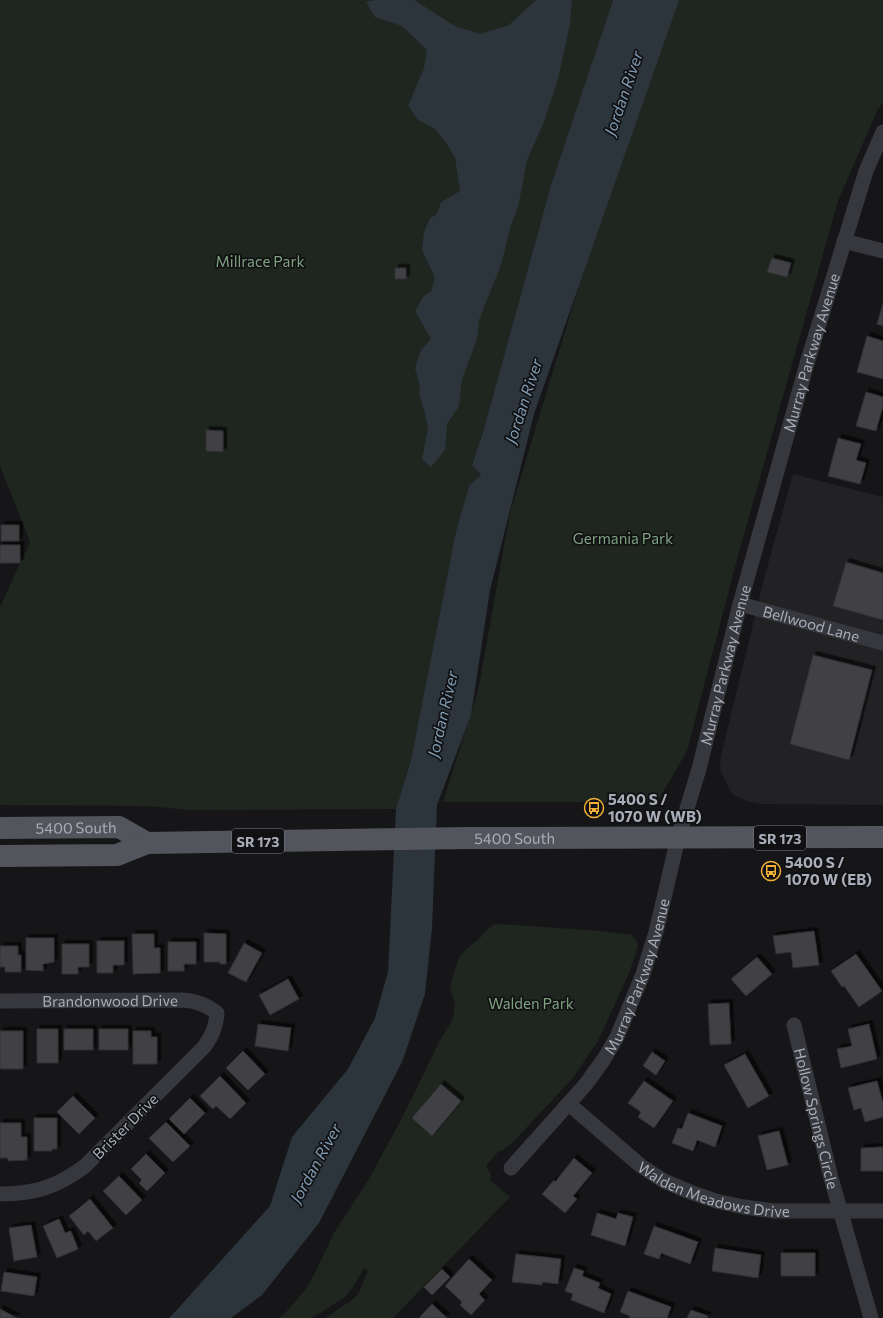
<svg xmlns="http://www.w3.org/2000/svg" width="883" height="1318" viewBox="0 0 883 1318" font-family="Commissioner,sans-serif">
<defs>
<filter id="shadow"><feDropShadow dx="3.5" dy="-3.5" stdDeviation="0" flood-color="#0009"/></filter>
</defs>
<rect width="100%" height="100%" fill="#161618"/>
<path fill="#222225" d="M793 474 883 497V805L761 804 747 801 734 795 729 789 720 769 721 756 765 575Z"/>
<path fill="#1e261f" d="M0 0H613L551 185 483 432 472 465 481 475 411 760 396 809 189 810 148 806 0 805V607L30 542 0 466Z
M678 0H883V102L877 111 838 201 736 563 687 751 659 799 652 802H443L478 691 510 513 613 173Z
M501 924 601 931 632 935 636 940 638 946 630 971 598 1041 573 1078 512 1143 503 1150 498 1152 486 1166 491 1174 490 1180 510 1197 393 1318H325L352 1300 358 1294 368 1271 364 1268 353 1287 344 1298 312 1318H279L289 1309 305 1290 315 1273 334 1233 369 1179 403 1116 440 1040 453 1019 455 1003 450 988 454 972 460 956 466 949 479 939 486 931 493 925Z"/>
<path fill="#2c353c" d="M374 0H414L455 26 480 34 509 25 536 0H572L570 24 558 79 544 122 527 160 518 207 511 225 501 265 479 320 477 339 462 379 459 406 447 424 445 450 431 467 422 459 428 429 425 413 419 393 420 386 415 368 421 350 431 339 415 311 423 297 431 291 435 278 422 250 424 232 430 218 437 214 441 202 460 191 455 157 446 143 435 129 418 120 408 106 424 68 427 50 402 26 375 17 366 2Z
M613 0H679L534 414 490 590 471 715 437 805 432 928 425 994 402 1062 319 1223 262 1295 231 1318H169L174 1313 270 1206 292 1137 348 1069 375 1018 388 972 396 809 411 760 456 532 469 486 481 475 472 465 483 432 551 185Z"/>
<path fill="#404145" stroke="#303034" filter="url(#shadow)" d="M772 258 791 263 787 277 767 272Z
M395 268H406V279H395Z
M883 303V326L877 324Z
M867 336 883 341V379L857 372Z
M866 392 883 397V406L876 431 856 426Z
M206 430 223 431V452L206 451Z
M838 438 861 444 856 460 866 463 860 484 828 476Z
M1 525H19V541H1Z
M0 545H20V563H0Z
M846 562 883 573V620L833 606Z
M813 655 872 670 849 760 790 744Z
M814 931 819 965 793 968 791 952 776 954 773 936Z
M204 933 226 934V964H220V962H204Z
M132 934H154V948H160V973L133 974Z
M26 938H54V962L43 964V971L26 970Z
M97 941H124V965H113V973H97Z
M168 942H196V964H184V971H168Z
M244 943 262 953 246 982 228 973Z
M62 944H89V967H78V974H62Z
M0 946H18V955H21V972H5V967H0Z
M856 954 882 991 859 1007 844 986 842 987 831 971Z
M757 957 772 974 746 996 731 979Z
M288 979 299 999 270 1015 259 995Z
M729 1003 731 1044 710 1045 708 1004Z
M258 1024 291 1028 288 1051 255 1046Z
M869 1024 877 1059 841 1068 837 1049 852 1046 848 1029Z
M37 1029H58V1063H37Z
M64 1029H93V1050H64Z
M99 1029H128V1050H99Z
M0 1031H23V1069H0Z
M133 1031H151V1037H157V1064H133Z
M243 1051 265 1074 248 1090 226 1068Z
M652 1052 665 1061 656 1075 643 1066Z
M745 1054 769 1096 748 1108 724 1065Z
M220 1076 246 1103 230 1119 216 1106 213 1109 200 1096Z
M644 1081 673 1101 654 1128 638 1117 641 1112 628 1103Z
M877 1081 883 1103V1117L865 1122 861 1108 854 1110 848 1088Z
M441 1084 461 1101 432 1136 412 1118Z
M73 1096 95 1118 79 1134 57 1112Z
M190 1098 205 1113 184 1134 169 1119Z
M688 1113 722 1126 715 1147 697 1140 693 1151 672 1143 678 1128 682 1129Z
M34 1118H57V1149H52V1151H34Z
M166 1122 190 1146 173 1162 149 1138Z
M0 1123H21V1137H27V1160L8 1161V1158H0Z
M779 1131 788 1165 767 1170 758 1136Z
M883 1147V1171H861V1148Z
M146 1154 165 1173 147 1191 139 1183 142 1180 131 1169Z
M574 1158 592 1173 573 1196 577 1199 565 1213 542 1194 554 1180 555 1182Z
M119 1176 142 1200 126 1215 103 1191Z
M90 1199 113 1228 96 1241 88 1231 84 1235 69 1216Z
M597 1213 616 1219 618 1213 633 1217 625 1246 591 1235Z
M59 1219 65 1233 71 1231 78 1249 57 1258 43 1226Z
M31 1225 37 1257 14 1261 9 1228Z
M654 1226 698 1242 690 1264 661 1253 659 1259 644 1254Z
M715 1248 761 1255 758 1278 712 1271Z
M781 1253H815V1276H781Z
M516 1254 561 1259 558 1284 542 1282V1285L512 1282Z
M469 1259 492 1280 479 1294 485 1300 471 1315 460 1305 462 1302 445 1286Z
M574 1268 584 1271 582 1276 600 1283 598 1288 611 1294 604 1313 571 1300 573 1294 565 1291Z
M442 1269 450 1277 432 1295 424 1287Z
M4 1272 37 1277 34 1296 1 1291Z
M628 1291 671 1307 667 1318H629L630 1316 620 1312Z
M432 1304 447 1318H419Z
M0 1309 17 1318H0Z
M691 1310 708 1316 707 1318H687Z"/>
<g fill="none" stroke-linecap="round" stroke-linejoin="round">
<g stroke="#37383d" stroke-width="15">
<path d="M844 241 883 251"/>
<path id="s1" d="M740 604 883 643"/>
<path id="s2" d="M0 1001 183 1000C197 1001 207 1005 217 1013 216 1027 212 1036 204 1047L85 1166C57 1187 35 1194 0 1194"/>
<path id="s3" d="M794 1025 831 1178 871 1318"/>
<path id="s4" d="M569 1104 641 1166 664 1181 690 1192 716 1201 744 1207 774 1211H883"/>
<path id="s5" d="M511 1168 586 1084 604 1059 617 1037 643 974 656 932 678 838 699 769 740 604 808 360 866 171 883 132"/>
</g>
<g stroke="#53555c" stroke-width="22">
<path id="s6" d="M0 828 119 827 147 843"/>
<path id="s7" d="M0 856 117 855 147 843 469 838 883 837"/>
</g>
</g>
<defs>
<symbol id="bus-ring" viewBox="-11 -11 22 22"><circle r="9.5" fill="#111113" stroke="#f2b134" stroke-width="1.5"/><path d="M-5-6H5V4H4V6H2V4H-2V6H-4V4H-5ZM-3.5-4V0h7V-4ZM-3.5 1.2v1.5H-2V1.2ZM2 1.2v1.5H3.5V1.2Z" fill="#f2b134"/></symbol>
</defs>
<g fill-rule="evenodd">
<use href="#bus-ring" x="583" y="797" width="22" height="22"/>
<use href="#bus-ring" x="760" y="860" width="22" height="22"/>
</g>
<g text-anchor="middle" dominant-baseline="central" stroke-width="3.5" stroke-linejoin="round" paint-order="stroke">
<g fill="#111113" stroke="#7b7e86" stroke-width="1">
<rect x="754" y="826" width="52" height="24" rx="3"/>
<rect x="232" y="829" width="52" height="24" rx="3"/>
</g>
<g font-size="14" font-weight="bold" fill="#a8adb8">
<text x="780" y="838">SR 173</text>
<text x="258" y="841">SR 173</text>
</g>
<g font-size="15" fill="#7fa381" stroke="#111113">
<text x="260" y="261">Millrace Park</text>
<text x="623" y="538">Germania Park</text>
<text x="531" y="1003">Walden Park</text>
</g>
<g font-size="15" fill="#a8adb8" stroke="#111113">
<text stroke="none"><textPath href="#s5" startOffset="881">Murray Parkway Avenue</textPath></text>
<text stroke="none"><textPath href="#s1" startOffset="74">Bellwood Lane</textPath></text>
<text stroke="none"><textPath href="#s5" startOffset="557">Murray Parkway Avenue</textPath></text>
<text stroke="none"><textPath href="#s6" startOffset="76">5400 South</textPath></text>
<text stroke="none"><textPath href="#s7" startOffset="517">5400 South</textPath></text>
<text stroke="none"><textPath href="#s5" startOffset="233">Murray Parkway Avenue</textPath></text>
<text stroke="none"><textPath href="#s2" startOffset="110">Brandonwood Drive</textPath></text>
<text stroke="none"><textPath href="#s3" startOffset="96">Hollow Springs Circle</textPath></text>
<text transform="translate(125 1126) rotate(-45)">Brister Drive</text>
<text stroke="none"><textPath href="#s4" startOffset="173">Walden Meadows Drive</textPath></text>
</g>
<g font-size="15" font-weight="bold" fill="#a8adb8" stroke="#111113" text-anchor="start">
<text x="608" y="799">5400 S /<tspan x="608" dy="17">1070 W (WB)</tspan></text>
<text x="785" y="862">5400 S /<tspan x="785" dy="17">1070 W (EB)</tspan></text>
</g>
<g font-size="16" font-style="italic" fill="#7f9bb3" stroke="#111113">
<text transform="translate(623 93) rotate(-71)">Jordan River</text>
<text transform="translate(523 401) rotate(-72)">Jordan River</text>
<text transform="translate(442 714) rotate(-77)">Jordan River</text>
<text transform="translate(315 1163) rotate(-61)">Jordan River</text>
</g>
</g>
</svg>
